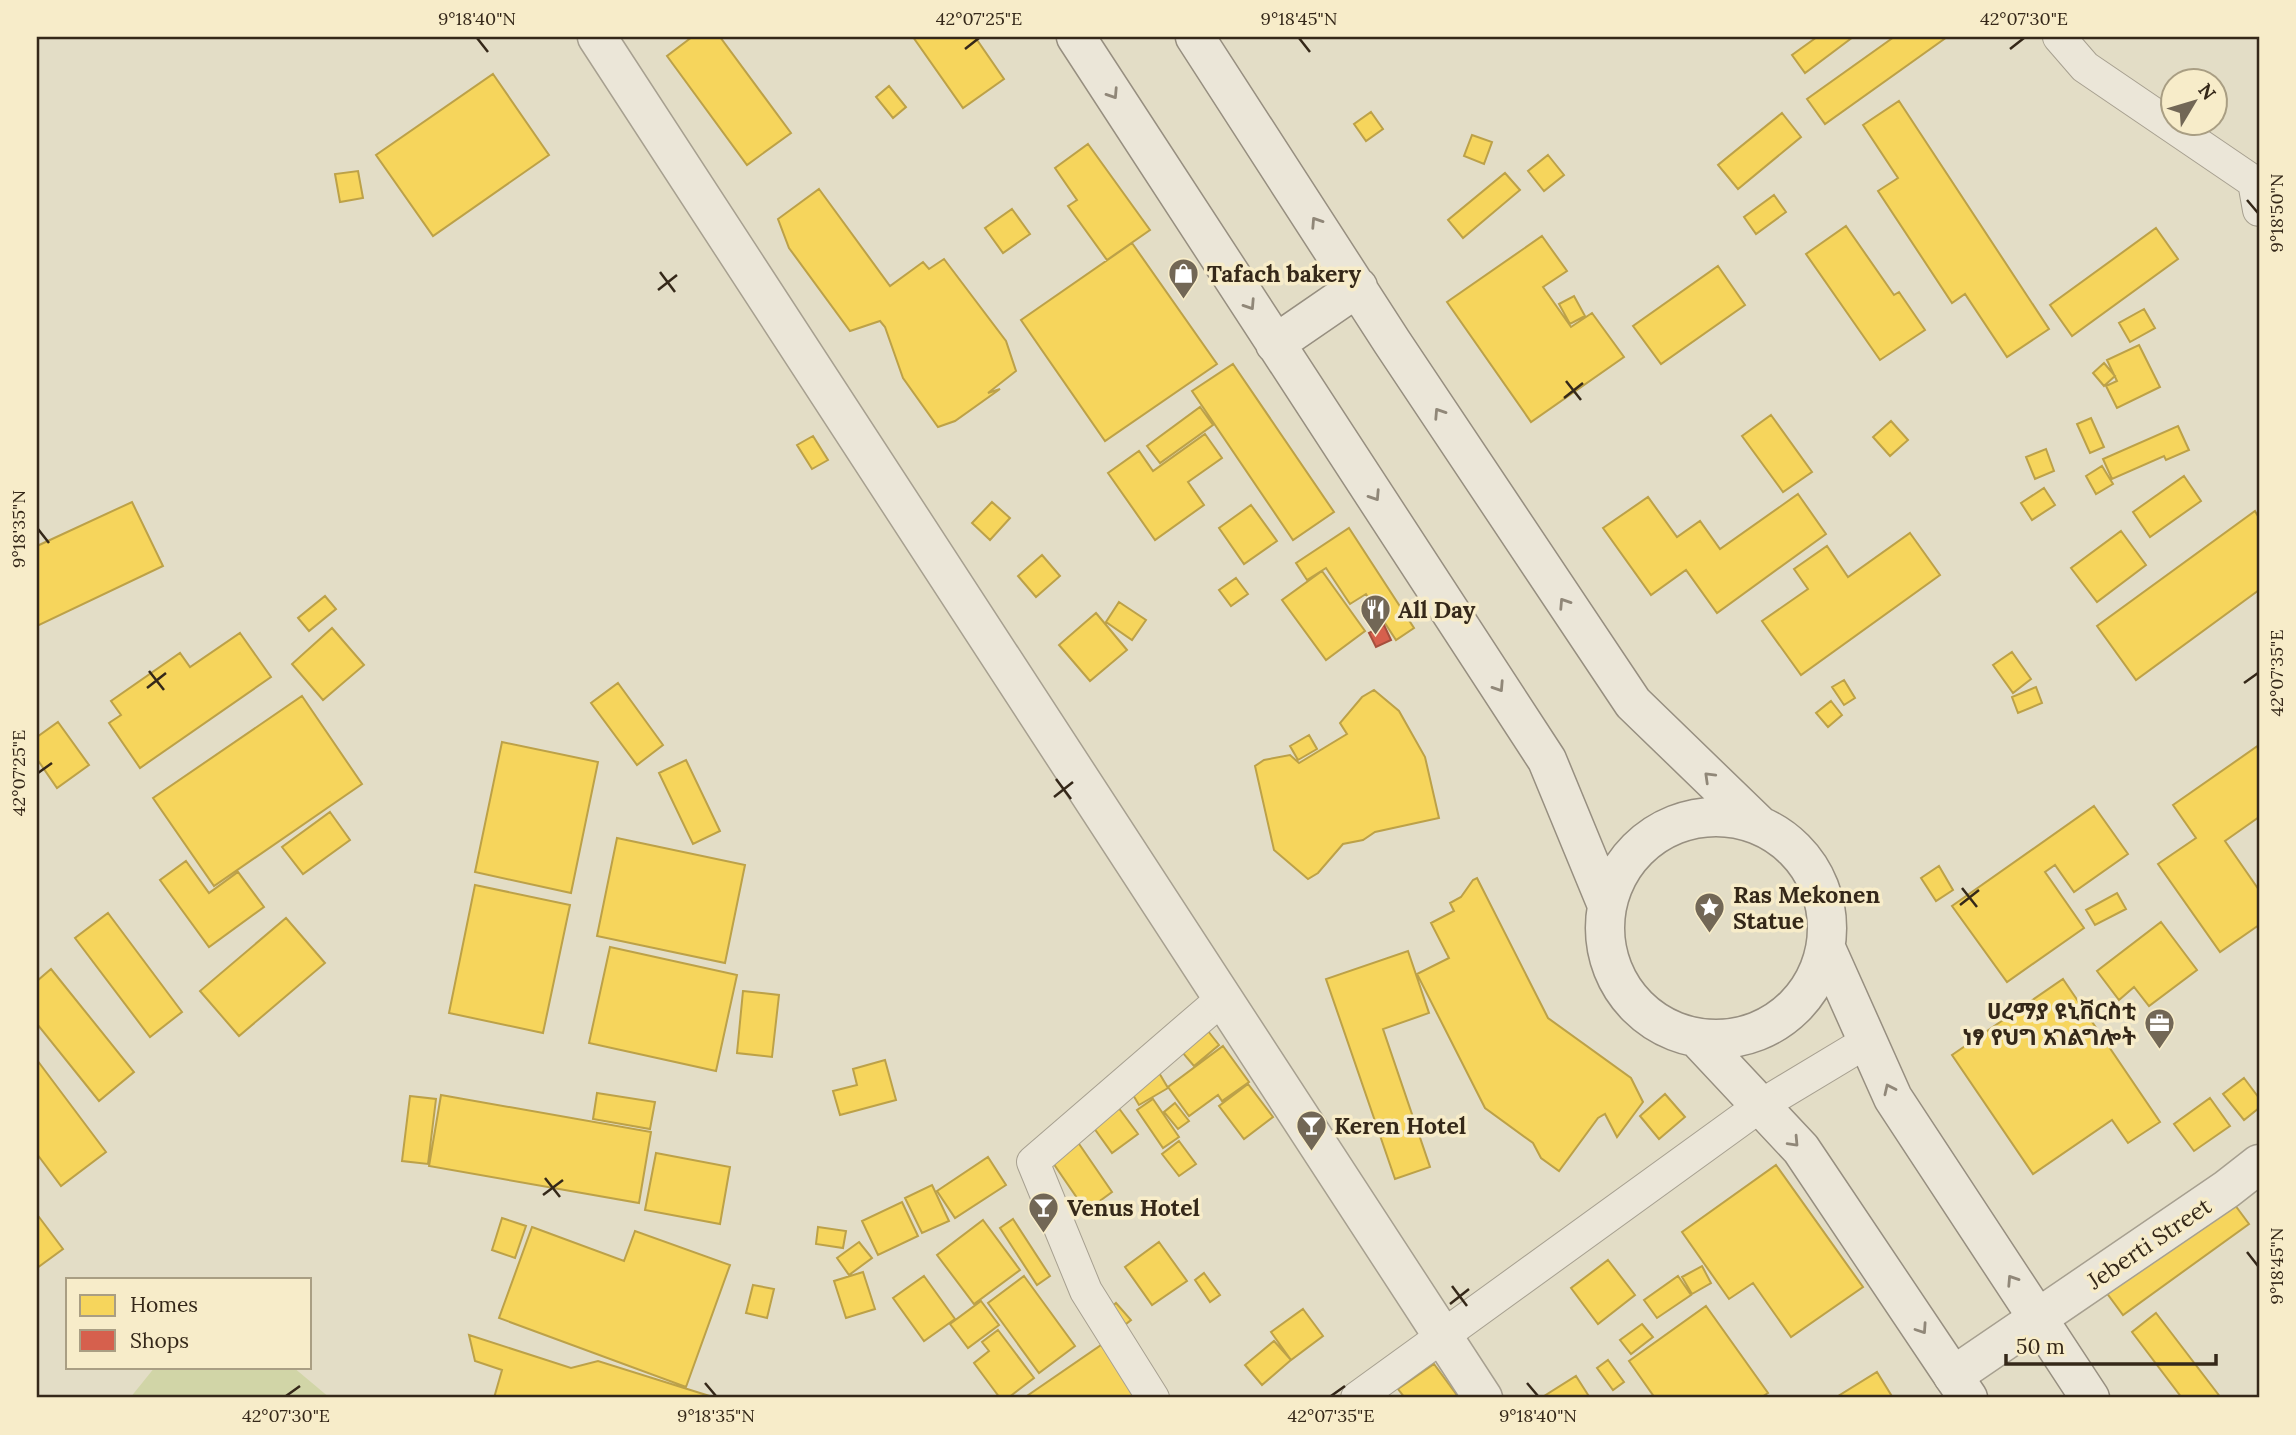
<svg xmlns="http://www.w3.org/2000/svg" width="2296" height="1435" viewBox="0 0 2296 1435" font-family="Lora,'Noto Sans Ethiopic',serif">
<rect width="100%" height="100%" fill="#e3ddc6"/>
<path fill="#d1d5a7" d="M155 1367H293L330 1398H130Z"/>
<path fill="#f6d55c" stroke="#bca148" stroke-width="2" d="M692 37H720L791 133 747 165 667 56Z
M913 37H975L1004 79 963 108Z
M1817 37H1853L1805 73 1792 55Z
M1894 37H1947L1825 124 1807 99Z
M493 74 549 155 433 236 376 155Z
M889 86 906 107 893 118 876 97Z
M1899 101 2049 329 2007 357 1965 294 1952 303 1878 191 1898 178 1863 125Z
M1371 112 1383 129 1366 141 1354 124Z
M1782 113 1801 137 1738 189 1718 165Z
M1472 135 1492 142 1484 164 1464 156Z
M1088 144 1150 230 1107 260 1068 206 1077 200 1055 168Z
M1548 155 1564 175 1544 191 1528 171Z
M358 171 363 198 340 202 335 174Z
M1505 173 1520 190 1463 238 1448 220Z
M819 189 890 286 923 262 929 269 944 259 1006 341 1016 371 988 393 1000 389 955 421 938 427 903 378 885 327 880 321 850 331 789 248 778 219Z
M1774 195 1786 212 1756 234 1744 217Z
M1012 209 1030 234 1003 253 985 228Z
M1846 226 1894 295 1899 292 1925 330 1880 360 1806 254Z
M2156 228 2178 259 2072 336 2050 305Z
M1542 236 1567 271 1543 287 1571 327 1592 313 1624 357 1531 422 1447 302Z
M1132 243 1217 364 1105 441 1021 320Z
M1718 266 1745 305 1661 364 1633 326Z
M1574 296 1585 316 1570 324 1559 304Z
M2144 309 2155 328 2130 342 2119 323Z
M2139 345 2160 387 2117 408 2106 386 2117 381 2107 360Z
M2104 363 2115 376 2104 386 2093 373Z
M1233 364 1334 512 1293 540 1192 391Z
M1200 407 1213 425 1160 463 1147 446Z
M1771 415 1812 472 1783 492 1742 436Z
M2091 418 2104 447 2090 453 2077 424Z
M1891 421 1908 440 1890 456 1873 437Z
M2178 426 2189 450 2166 460 2164 456 2112 479 2103 459Z
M1205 434 1222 458 1188 482 1204 505 1155 540 1108 473 1139 451 1153 471Z
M813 436 828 460 812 469 797 445Z
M2046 449 2054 471 2035 479 2026 457Z
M2102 466 2113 484 2096 494 2086 476Z
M2184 476 2201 501 2150 537 2133 512Z
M2044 488 2055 505 2032 520 2021 503Z
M1798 494 1826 534 1717 613 1686 570 1651 595 1603 528 1648 497 1677 537 1700 521 1720 549Z
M132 502 163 566 37 626V546Z
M992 502 1010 518 990 540 972 523Z
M1251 505 1277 541 1244 564 1219 528Z
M2255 511 2259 518V590L2136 680 2097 626Z
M1349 528 1414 628 1396 640 1366 594 1350 604 1326 568 1307 580 1296 563Z
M2121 531 2146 565 2097 602 2071 568Z
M1910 533 1940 575 1801 675 1762 621 1808 589 1794 569 1827 546 1848 577Z
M1042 555 1060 576 1036 597 1018 576Z
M1322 571 1365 631 1326 660 1282 600Z
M1236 578 1248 594 1231 606 1219 590Z
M325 596 336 609 309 631 298 618Z
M1119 602 1146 620 1132 640 1106 622Z
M1096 613 1127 650 1090 681 1059 645Z
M332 628 364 665 323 700 292 664Z
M240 633 271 677 140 768 109 723 121 715 111 701 180 653 190 667Z
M2012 652 2031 679 2013 693 1993 665Z
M1844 680 1855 698 1844 705 1832 687Z
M618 683 663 745 637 765 591 703Z
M2036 687 2042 703 2018 713 2012 697Z
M1374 690 1399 711 1425 757 1439 818 1375 832 1363 840 1343 844 1318 873 1308 879 1274 850 1255 766 1264 760 1290 755 1299 763 1347 734 1340 723 1362 697Z
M302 696 362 784 214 886 153 798Z
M1831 701 1842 715 1828 727 1816 713Z
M58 722 89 765 57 788 37 759V737Z
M1309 735 1317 749 1298 760 1290 746Z
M502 742 598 762 571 893 475 872Z
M2259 745V817L2225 841 2259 890V925L2220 952 2158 864 2196 838 2173 805Z
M686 760 720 831 693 844 659 773Z
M2094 806 2128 854 2074 892 2055 865 2045 872 2084 928 2007 982 1952 906Z
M330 812 350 840 303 874 282 847Z
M617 838 745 865 725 963 597 936Z
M186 861 209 893 238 872 264 907 209 947 160 880Z
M1939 866 1953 890 1936 901 1921 878Z
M1477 878 1548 1018 1631 1078 1643 1102 1617 1137 1605 1114 1598 1118 1559 1171 1541 1158 1533 1143 1485 1108 1417 974 1449 958 1431 923 1454 911 1450 903 1461 897 1473 880Z
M475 885 570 905 543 1033 449 1013Z
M2117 893 2126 909 2095 925 2086 910Z
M108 913 182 1012 150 1037 75 938Z
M286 918 325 963 239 1036 200 991Z
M2161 922 2197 970 2149 1006 2134 987 2119 1000 2097 971Z
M610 947 737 975 716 1071 589 1043Z
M1408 951 1429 1013 1383 1029 1430 1167 1395 1179 1326 979Z
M51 969 134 1072 99 1101 37 1024V981Z
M2063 979 2160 1122 2128 1143 2112 1120 2033 1174 1952 1055Z
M743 991 779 995 772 1057 737 1053Z
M1208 1031 1219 1045 1194 1066 1182 1052Z
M1223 1046 1249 1082 1222 1101 1218 1095 1189 1116 1168 1087Z
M37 1060 106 1152 61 1186 37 1154Z
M885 1060 896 1100 840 1115 833 1091 857 1085 853 1069Z
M1155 1066 1168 1088 1139 1105 1126 1083Z
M2244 1078 2259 1098V1108L2244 1120 2223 1094Z
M1248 1084 1273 1117 1244 1139 1219 1106Z
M597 1093 655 1102 650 1129 593 1119Z
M1665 1094 1685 1117 1659 1139 1640 1116Z
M441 1095 651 1132 639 1203 429 1166Z
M410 1096 436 1099 428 1164 402 1161Z
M2210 1098 2230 1126 2194 1151 2174 1124Z
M1112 1099 1138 1134 1112 1153 1086 1117Z
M1153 1099 1179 1137 1163 1148 1137 1110Z
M1175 1103 1189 1121 1178 1129 1164 1112Z
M1075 1138 1112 1192 1086 1211 1049 1157Z
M1179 1141 1196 1164 1179 1176 1162 1154Z
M656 1153 730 1167 720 1224 645 1210Z
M988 1157 1006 1185 955 1218 937 1191Z
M1776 1165 1863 1287 1791 1337 1753 1283 1729 1299 1682 1232Z
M932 1185 949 1221 922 1233 905 1198Z
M2232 1201 2249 1224 2123 1315 2106 1292Z
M902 1202 918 1236 878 1255 862 1221Z
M39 1217 63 1249 37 1268V1218Z
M502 1218 526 1226 515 1258 492 1250Z
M1013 1219 1050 1276 1037 1285 1000 1228Z
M983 1220 1020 1270 974 1304 937 1255Z
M532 1227 624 1261 635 1231 730 1265 686 1387 499 1318Z
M818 1227 846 1231 843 1248 816 1244Z
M859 1242 872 1258 849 1275 837 1258Z
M1159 1242 1187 1281 1152 1305 1125 1267Z
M1608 1260 1635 1295 1598 1324 1571 1288Z
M1702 1266 1711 1283 1692 1294 1682 1277Z
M863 1272 875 1309 846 1318 834 1281Z
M1204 1273 1220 1295 1210 1302 1195 1280Z
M924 1276 955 1319 924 1341 893 1298Z
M1024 1276 1075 1346 1039 1373 988 1303Z
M1678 1276 1691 1295 1657 1318 1644 1300Z
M753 1285 774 1289 767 1318 746 1313Z
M981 1301 999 1325 968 1348 950 1324Z
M1116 1303 1131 1320 1121 1328 1107 1311Z
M1706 1306 1768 1393 1760 1398H1655L1629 1361Z
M1303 1309 1323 1336 1291 1360 1271 1332Z
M2156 1313 2221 1398H2182L2132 1332Z
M1642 1324 1653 1337 1631 1354 1620 1340Z
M998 1330 1034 1378 1008 1398H1000L974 1363 989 1351 982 1342Z
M469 1335 571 1368 598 1361 716 1398H494L502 1370 475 1361Z
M1107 1341 1146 1398H1024Z
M1274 1341 1291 1360 1262 1385 1245 1365Z
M1608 1360 1624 1382 1613 1390 1597 1368Z
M1434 1364 1459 1398H1405L1398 1389Z
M1877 1372 1893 1398H1835Z
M1576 1376 1590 1398H1541Z"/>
<path fill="#d6604d" stroke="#a64f3d" stroke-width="2" d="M1384 625 1391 640 1376 647 1369 633Z"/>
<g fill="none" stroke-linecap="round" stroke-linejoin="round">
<defs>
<path id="minor" d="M2059 37 2085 67 2254 182 2259 210
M1153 1398 1086 1291 1033 1162 1222 999
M1357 1398 1760 1106 1868 1041"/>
<path id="tertiary" d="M597 37 1483 1398
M1953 1376 2227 1189 2259 1164"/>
<path id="secondary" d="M1076 37 1547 760 1606 903
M1195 37 1392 342 1633 703 1758 824
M1275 344 1358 287
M1605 928a111 111 0 1 1 222 0a111 111 0 1 1-222 0Z
M1826 948 1893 1098 2090 1398
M1697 1038 1801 1149 1968 1398"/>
</defs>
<use href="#minor" stroke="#a7a090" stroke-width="34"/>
<use href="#tertiary" stroke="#a7a090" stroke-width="41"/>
<use href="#secondary" stroke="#978f80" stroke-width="41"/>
<use href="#minor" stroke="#ebe6d8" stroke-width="32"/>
<use href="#tertiary" stroke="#ebe6d8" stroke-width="38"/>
<use href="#secondary" stroke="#ebe6d8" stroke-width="38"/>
</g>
<defs><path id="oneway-chevron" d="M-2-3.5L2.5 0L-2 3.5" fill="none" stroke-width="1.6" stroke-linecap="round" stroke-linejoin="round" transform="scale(1.75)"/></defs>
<g stroke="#908778">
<use href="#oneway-chevron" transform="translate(1113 94) rotate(57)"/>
<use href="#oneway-chevron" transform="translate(1316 222) rotate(-123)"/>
<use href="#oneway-chevron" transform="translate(1250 305) rotate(57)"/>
<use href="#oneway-chevron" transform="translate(1439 413) rotate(-123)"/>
<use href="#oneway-chevron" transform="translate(1375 496) rotate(57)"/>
<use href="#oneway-chevron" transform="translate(1564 603) rotate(-123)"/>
<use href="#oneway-chevron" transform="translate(1499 687) rotate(57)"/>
<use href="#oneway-chevron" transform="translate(1709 777) rotate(-136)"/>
<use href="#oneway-chevron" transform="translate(1889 1089) rotate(-115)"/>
<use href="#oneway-chevron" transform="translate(1794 1142) rotate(47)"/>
<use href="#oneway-chevron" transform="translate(2012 1280) rotate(-123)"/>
<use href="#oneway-chevron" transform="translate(1922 1329) rotate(56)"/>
</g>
<path fill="none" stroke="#352819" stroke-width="2.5" d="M477 38 488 52M1299 38 1310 52M965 49 979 38M2010 49 2024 38M2247 200 2258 213M660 272 675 292M658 290 677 275M1566 381 1581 400M1564 398 1583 383M38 529 49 543M149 671 164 690M2244 683 2258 673M147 688 166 673M38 773 52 763M1056 779 1071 799M1054 797 1073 782M1962 888 1977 907M1960 905 1979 890M545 1178 560 1197M543 1195 563 1180M2247 1252 2258 1266M1452 1286 1467 1306M1450 1304 1469 1289M705 1383 716 1396M1527 1383 1538 1396M286 1396 300 1386M1331 1396 1345 1386"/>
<defs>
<symbol id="shop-pin" viewBox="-11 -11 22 30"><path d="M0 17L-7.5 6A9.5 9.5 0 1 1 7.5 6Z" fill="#726756" stroke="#f7ecc9"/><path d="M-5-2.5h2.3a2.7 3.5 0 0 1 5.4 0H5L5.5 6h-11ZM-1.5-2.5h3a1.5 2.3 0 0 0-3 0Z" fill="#fff"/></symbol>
<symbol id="restaurant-pin" viewBox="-11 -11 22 30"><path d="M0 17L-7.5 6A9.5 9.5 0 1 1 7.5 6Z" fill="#726756" stroke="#f7ecc9"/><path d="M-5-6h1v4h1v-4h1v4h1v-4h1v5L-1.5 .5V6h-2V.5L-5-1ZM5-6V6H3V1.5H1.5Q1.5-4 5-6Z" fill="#fff"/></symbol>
<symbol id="sight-pin" viewBox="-11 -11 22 30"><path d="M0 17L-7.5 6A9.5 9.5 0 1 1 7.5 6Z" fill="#726756" stroke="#f7ecc9"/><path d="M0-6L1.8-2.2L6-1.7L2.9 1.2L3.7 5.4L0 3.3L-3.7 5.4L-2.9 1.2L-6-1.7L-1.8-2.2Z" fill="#fff"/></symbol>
<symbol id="office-pin" viewBox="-11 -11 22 30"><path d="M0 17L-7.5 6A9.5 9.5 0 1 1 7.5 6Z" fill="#726756" stroke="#f7ecc9"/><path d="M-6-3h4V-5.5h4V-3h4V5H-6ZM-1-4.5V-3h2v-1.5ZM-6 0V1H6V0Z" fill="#fff"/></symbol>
<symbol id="bar-pin" viewBox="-11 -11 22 30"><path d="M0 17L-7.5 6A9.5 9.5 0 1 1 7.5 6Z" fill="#726756" stroke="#f7ecc9"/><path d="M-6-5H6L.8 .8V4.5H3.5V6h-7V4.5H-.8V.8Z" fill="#fff"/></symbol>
</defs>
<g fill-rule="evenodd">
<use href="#shop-pin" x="1166" y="256" width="35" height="47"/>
<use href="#restaurant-pin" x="1358" y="592" width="35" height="47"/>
<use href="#sight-pin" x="1692" y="890" width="35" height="47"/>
<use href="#office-pin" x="2142" y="1006" width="35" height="47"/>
<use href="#bar-pin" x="1294" y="1108" width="35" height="47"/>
<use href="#bar-pin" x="1026" y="1190" width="35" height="47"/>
</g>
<g text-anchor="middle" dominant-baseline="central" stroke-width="7" stroke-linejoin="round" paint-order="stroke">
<g font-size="23" font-weight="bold" fill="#352819" stroke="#f7ecc9" text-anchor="start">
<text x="1207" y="273">Tafach bakery</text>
<text x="1398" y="609">All Day</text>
<text x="1733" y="894">Ras Mekonen<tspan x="1733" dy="26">Statue</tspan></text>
<text x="2136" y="1010" text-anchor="end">ሀረማያ ዩኒቨርስቲ<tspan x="2136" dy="26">ነፃ የህግ አገልግሎት</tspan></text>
<text x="1334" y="1125">Keren Hotel</text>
<text x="1067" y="1207">Venus Hotel</text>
</g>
<g font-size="23" fill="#352819" stroke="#f7ecc9">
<text transform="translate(2149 1243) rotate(-34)">Jeberti Street</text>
</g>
</g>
<rect width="2296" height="1435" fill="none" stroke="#f7ecc9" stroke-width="77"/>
<rect x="66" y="1278" width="245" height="91" fill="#f7ecc9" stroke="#a99e83" stroke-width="2"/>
<rect x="80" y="1295" width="35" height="21" fill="#f6d55c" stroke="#a99e83" stroke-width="2"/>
<text x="130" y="1312" font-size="21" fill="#352819">Homes</text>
<rect x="80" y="1330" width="35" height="21" fill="#d6604d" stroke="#a99e83" stroke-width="2"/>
<text x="130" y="1348" font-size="21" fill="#352819">Shops</text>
<g transform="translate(2194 102) rotate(52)"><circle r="33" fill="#f7ecc9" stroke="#a99e83" stroke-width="2"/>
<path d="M0-5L12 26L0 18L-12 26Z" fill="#726756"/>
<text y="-10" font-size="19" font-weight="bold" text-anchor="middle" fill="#352819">N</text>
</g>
<path d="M2006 1354v10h210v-10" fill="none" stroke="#352819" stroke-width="3.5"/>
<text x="2016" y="1354" font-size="21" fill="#352819" stroke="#f7ecc9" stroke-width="5" paint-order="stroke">50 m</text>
<rect x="38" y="38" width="2220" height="1358" fill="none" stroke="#352819" stroke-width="2.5"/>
<g font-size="18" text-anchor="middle" fill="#352819">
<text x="477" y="25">9°18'40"N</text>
<text x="979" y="25">42°07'25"E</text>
<text x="1299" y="25">9°18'45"N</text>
<text x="2024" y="25">42°07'30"E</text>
<text transform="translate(2277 213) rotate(-90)" y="6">9°18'50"N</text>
<text transform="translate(19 529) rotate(-90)" y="6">9°18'35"N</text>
<text transform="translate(2277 673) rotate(-90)" y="6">42°07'35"E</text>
<text transform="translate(19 773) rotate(-90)" y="6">42°07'25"E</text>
<text transform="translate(2277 1266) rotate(-90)" y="6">9°18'45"N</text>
<text x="286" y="1422">42°07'30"E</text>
<text x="716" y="1422">9°18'35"N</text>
<text x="1331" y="1422">42°07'35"E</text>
<text x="1538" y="1422">9°18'40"N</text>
</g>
</svg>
